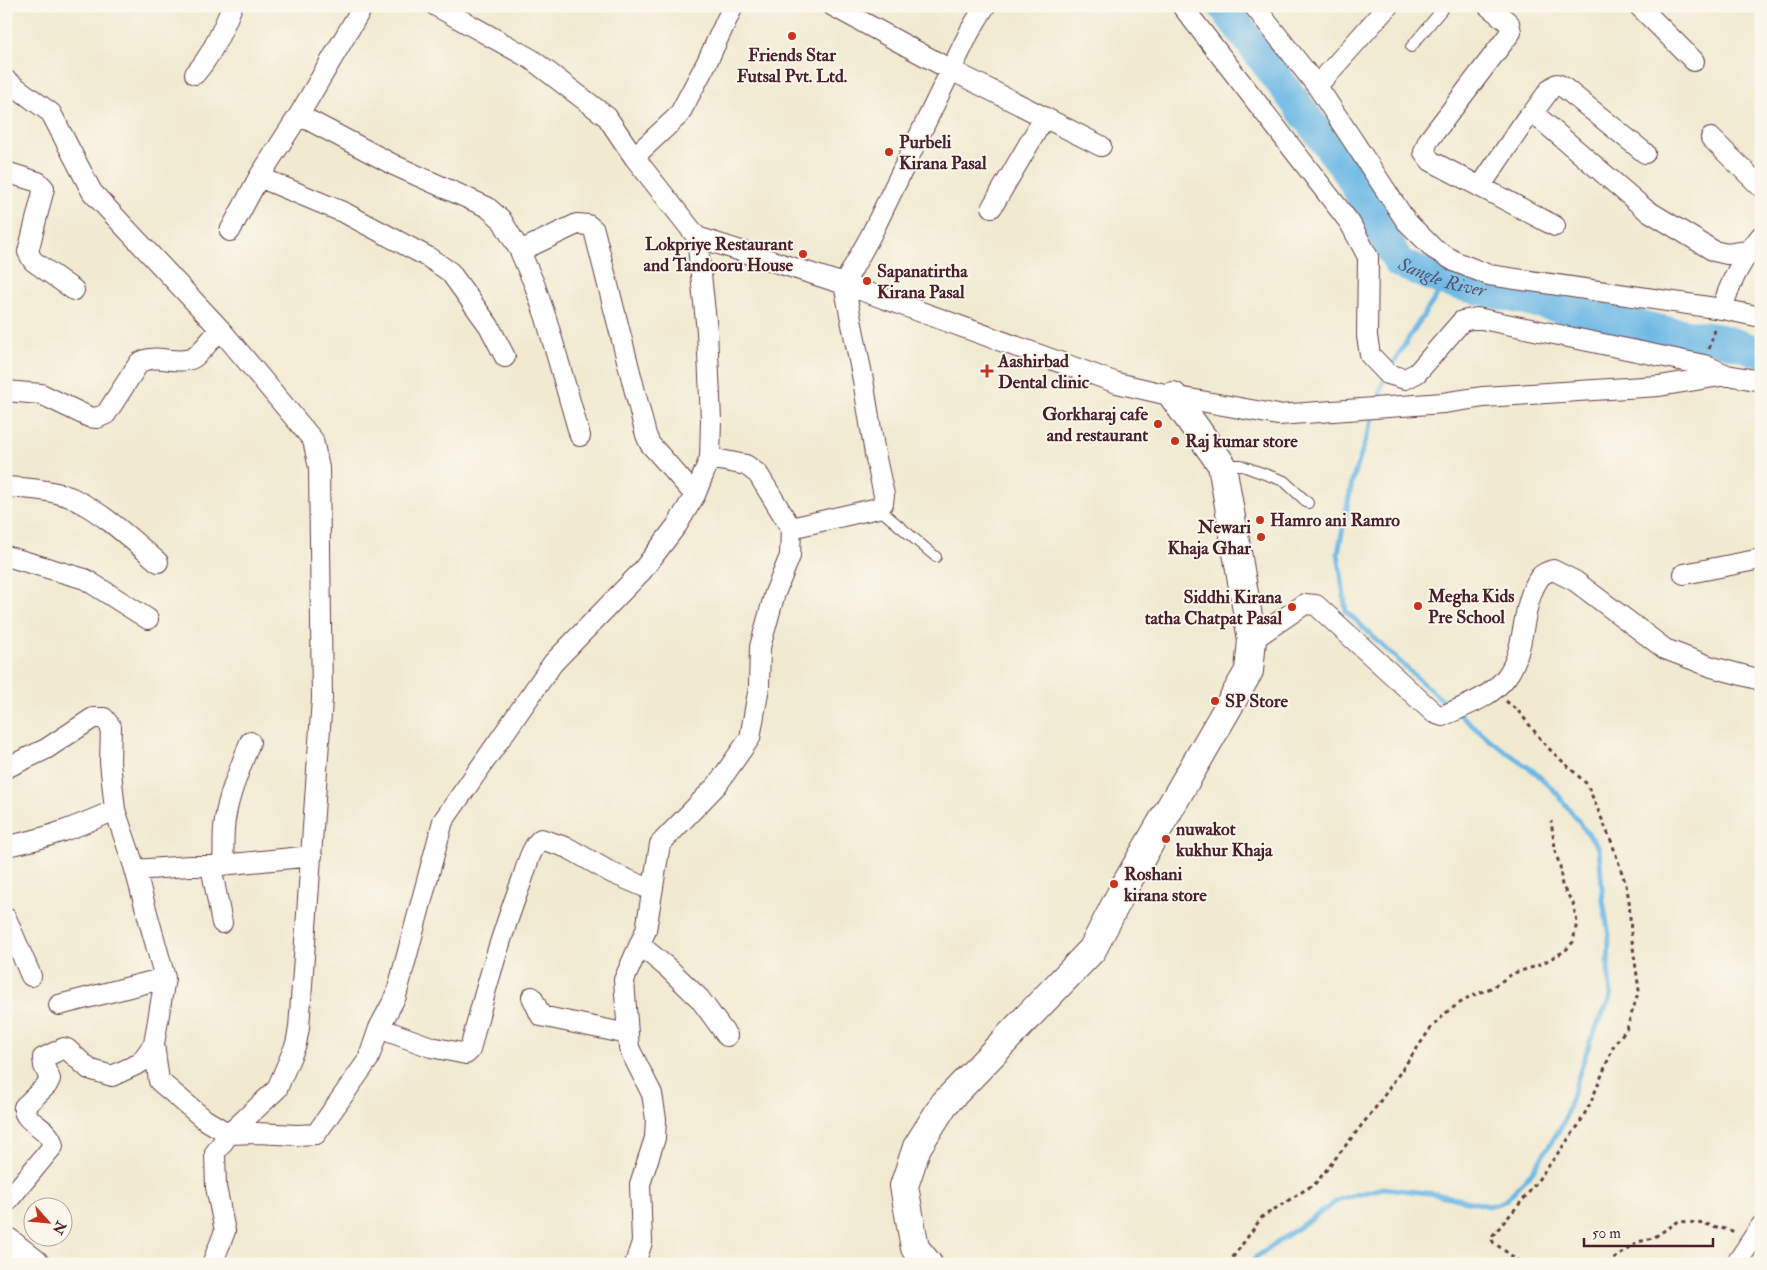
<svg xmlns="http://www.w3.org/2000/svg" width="1767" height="1270" viewBox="0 0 1767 1270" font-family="'IM FELL Double Pica',serif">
<rect width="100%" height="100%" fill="#fbf7ec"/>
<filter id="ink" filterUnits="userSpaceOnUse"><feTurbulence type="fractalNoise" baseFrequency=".02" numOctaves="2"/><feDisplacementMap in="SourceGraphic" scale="10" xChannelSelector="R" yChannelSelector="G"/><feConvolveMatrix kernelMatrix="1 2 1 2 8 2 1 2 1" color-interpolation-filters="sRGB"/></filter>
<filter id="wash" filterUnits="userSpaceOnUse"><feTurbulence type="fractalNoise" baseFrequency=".0096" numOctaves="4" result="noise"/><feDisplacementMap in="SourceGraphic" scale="20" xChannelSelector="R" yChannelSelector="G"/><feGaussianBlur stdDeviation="1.12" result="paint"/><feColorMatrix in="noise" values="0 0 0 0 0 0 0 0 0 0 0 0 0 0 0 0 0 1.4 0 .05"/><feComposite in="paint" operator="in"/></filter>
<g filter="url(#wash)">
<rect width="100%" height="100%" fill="#f1ead1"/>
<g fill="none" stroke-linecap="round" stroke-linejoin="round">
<path stroke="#6cb8e5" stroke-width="5" d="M1390 369 1413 331 1446 282
M1378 404 1382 385 1386 377
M1375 412 1352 482 1338 553 1346 611 1415 676 1450 707
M1252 1264 1256 1257 1340 1199 1383 1188 1436 1194 1489 1206 1505 1201 1532 1172 1563 1124 1590 1041 1611 996 1608 970 1609 935 1603 901 1599 848 1555 791 1536 773 1487 738 1459 714"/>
<path stroke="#6cb8e5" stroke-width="31" id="s1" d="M1223 6 1348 172 1399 263 1446 282 1664 331 1719 339 1761 352"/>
</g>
</g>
<g filter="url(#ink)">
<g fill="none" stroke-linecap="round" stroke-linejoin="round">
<defs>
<path id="lane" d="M1411 47 1445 6
M1223 465H1240L1284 481 1308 503
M878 508 936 557"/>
<path id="street" d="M436 6 531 59 607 117 634 157 697 237 844 284 1117 383 1173 396 1278 415 1443 403 1483 397 1659 386 1727 375 1761 381
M833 6 951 70 1101 146
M1182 6 1350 223 1368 257 1367 336 1370 355 1388 374 1405 379 1417 373 1462 321 1477 318 1704 365 1727 375
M1254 6 1317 86 1406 221 1434 249 1456 262 1489 275 1722 309 1761 317
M1488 6 1509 23 1511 32 1428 141 1424 152 1431 161 1555 226
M1639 6 1694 61
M195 74C212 55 223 30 232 6
M6 80 51 113 92 192 220 329 313 440 319 468 322 699 299 1028 296 1044 277 1089 229 1134 215 1153 216 1187 225 1231 212 1264
M1317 86 1388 6
M1532 114 1551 88 1557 84 1562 86 1645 153
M299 115 396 166 487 207 501 219 520 251 577 224 588 225 594 230 646 435 650 444 695 495
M1711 138 1761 187
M634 157 679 115 707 62 733 6
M6 172 38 182 44 188 28 252 33 261 74 290
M259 177 345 213 428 257 450 272 489 326 505 357
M1480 187 1526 119 1532 114 1539 118 1645 209 1714 251 1727 254 1748 251
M992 207 1044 118
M230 231 259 177 299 115 363 6
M520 251 535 286 546 318 580 436
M1722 309C1730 282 1742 258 1761 236
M6 391 41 394 89 417 97 418 106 414 139 363C156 352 175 366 193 358 199 355 215 335 220 329
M6 487C27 488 56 490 74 499 106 515 131 539 158 562
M791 528 878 508 883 503 884 495 875 454 863 380 844 284 871 235 970 31 985 6
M6 556 85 579 148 619
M1684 574 1761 559
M1252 640 1305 604 1316 605 1434 713 1442 716C1465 706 1492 697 1507 676 1527 648 1520 609 1538 580 1541 574 1547 572 1553 570L1575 581 1665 649 1712 667 1761 680
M6 768 46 749 93 718H104L111 727 110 762 115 810 134 866 165 978 154 1044 140 1063 112 1076 89 1069 67 1049 64 1048 43 1058 44 1066 50 1079 47 1085 24 1107C22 1123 50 1126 53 1146L6 1203
M6 846C44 840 81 825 115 810
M223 864C224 852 223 840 224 829 226 799 240 769 250 742
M211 866 222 923
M135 870 189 866H211L312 856
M6 918 31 976
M640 945 669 969 700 999 727 1036
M532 997 541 1016 628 1034
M59 1005 165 978
M379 1028 431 1047 466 1054 470 1050C484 993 501 935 522 880 527 866 530 849 541 839L568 848 612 873 652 890
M154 1044 159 1081 204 1119 229 1134 257 1133 297 1135 316 1134 368 1060 379 1028 396 996 443 821 553 663 642 571 677 525 695 495 710 458 711 420 707 331 697 237
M635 1264 642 1242 640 1184 655 1138 656 1119 652 1094 629 1048 624 980 646 930 660 844 717 785 750 738 759 687 760 647 775 593 790 556 791 528 758 474 746 465 710 458
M1736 1264 1761 1226"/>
<path id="secondary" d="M6 1241 35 1264
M928 1264 915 1248 904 1186 917 1147 944 1104 1092 950 1126 884 1249 671 1252 640 1222 465 1173 396"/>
</defs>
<use href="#lane" stroke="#633d44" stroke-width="12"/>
<use href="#street" stroke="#633d44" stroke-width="22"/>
<use href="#secondary" stroke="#633d44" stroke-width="30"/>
<path stroke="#633d44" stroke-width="3" stroke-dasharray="4 4" stroke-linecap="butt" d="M1709 349 1716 326
M1506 701 1520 713 1546 746 1587 784 1612 843 1626 885 1629 900 1631 933 1639 990 1627 1028 1614 1045 1591 1102 1578 1126 1527 1195 1493 1235 1492 1240 1494 1243 1523 1264
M1228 1264 1262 1217 1316 1183 1376 1107 1431 1028 1448 1011 1469 997 1491 988 1514 973 1537 966 1565 951 1573 942 1577 922 1573 903 1562 886 1560 866 1556 854 1551 821
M1607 1264 1638 1242 1653 1238 1679 1221 1705 1224 1736 1232"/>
<use href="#lane" stroke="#fff" stroke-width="10"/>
<use href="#street" stroke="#fff" stroke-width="20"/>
<use href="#secondary" stroke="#fff" stroke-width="28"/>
</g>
</g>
<g fill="#c8321e" stroke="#fbf7ec" stroke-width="2">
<circle cx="792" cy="36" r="5"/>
<circle cx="889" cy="152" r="5"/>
<circle cx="803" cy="254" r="5"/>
<circle cx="867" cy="281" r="5"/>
<path d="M984.5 363.5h5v5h5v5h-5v5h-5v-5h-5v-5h5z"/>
<circle cx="1158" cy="424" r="5"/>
<circle cx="1175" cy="441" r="5"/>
<circle cx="1260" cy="520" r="5"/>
<circle cx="1261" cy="537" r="5"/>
<circle cx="1418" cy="606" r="5"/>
<circle cx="1292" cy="607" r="5"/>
<circle cx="1215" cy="701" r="5"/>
<circle cx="1166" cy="839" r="5"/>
<circle cx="1114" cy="884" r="5"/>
</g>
<g text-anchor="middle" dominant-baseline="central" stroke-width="4" stroke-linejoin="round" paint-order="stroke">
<g font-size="18" font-weight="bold" fill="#4a1f2b" stroke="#fbf7ec" text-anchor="start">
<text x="792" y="55" text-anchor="middle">Friends Star<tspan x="792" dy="21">Futsal Pvt. Ltd.</tspan></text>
<text x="899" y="142">Purbeli<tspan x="899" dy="21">Kirana Pasal</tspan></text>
<text x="793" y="244" text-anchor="end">Lokpriye Restaurant<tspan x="793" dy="21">and Tandooru House</tspan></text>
<text x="877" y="271">Sapanatirtha<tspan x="877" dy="21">Kirana Pasal</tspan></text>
<text x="998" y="361">Aashirbad<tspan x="998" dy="21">Dental clinic</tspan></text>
<text x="1148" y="414" text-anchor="end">Gorkharaj cafe<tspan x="1148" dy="21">and restaurant</tspan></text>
<text x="1185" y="441">Raj kumar store</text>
<text x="1270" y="520">Hamro ani Ramro</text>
<text x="1251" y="527" text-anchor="end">Newari<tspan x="1251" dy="21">Khaja Ghar</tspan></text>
<text x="1428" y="596">Megha Kids<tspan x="1428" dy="21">Pre School</tspan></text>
<text x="1282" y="597" text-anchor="end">Siddhi Kirana<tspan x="1282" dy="21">tatha Chatpat Pasal</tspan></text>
<text x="1225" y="701">SP Store</text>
<text x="1176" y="829">nuwakot<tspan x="1176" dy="21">kukhur Khaja</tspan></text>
<text x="1124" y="874">Roshani<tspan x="1124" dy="21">kirana store</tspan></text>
</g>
<g font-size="19" font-style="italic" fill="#56556c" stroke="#fbf7ec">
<text stroke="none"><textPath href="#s1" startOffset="358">Sangle River</textPath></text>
</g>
</g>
<rect width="1767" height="1270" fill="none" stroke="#fbf7ec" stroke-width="25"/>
<g transform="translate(48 1222) rotate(117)"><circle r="24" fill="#fbf7ec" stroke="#b4a19f"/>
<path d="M0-4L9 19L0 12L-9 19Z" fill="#c8321e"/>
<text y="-8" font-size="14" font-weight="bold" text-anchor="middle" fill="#4a1f2b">N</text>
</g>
<path d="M1584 1238v8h129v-8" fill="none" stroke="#4a1f2b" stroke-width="2.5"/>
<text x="1592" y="1238" font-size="15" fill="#4a1f2b" stroke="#fbf7ec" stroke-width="4" paint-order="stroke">50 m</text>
</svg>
